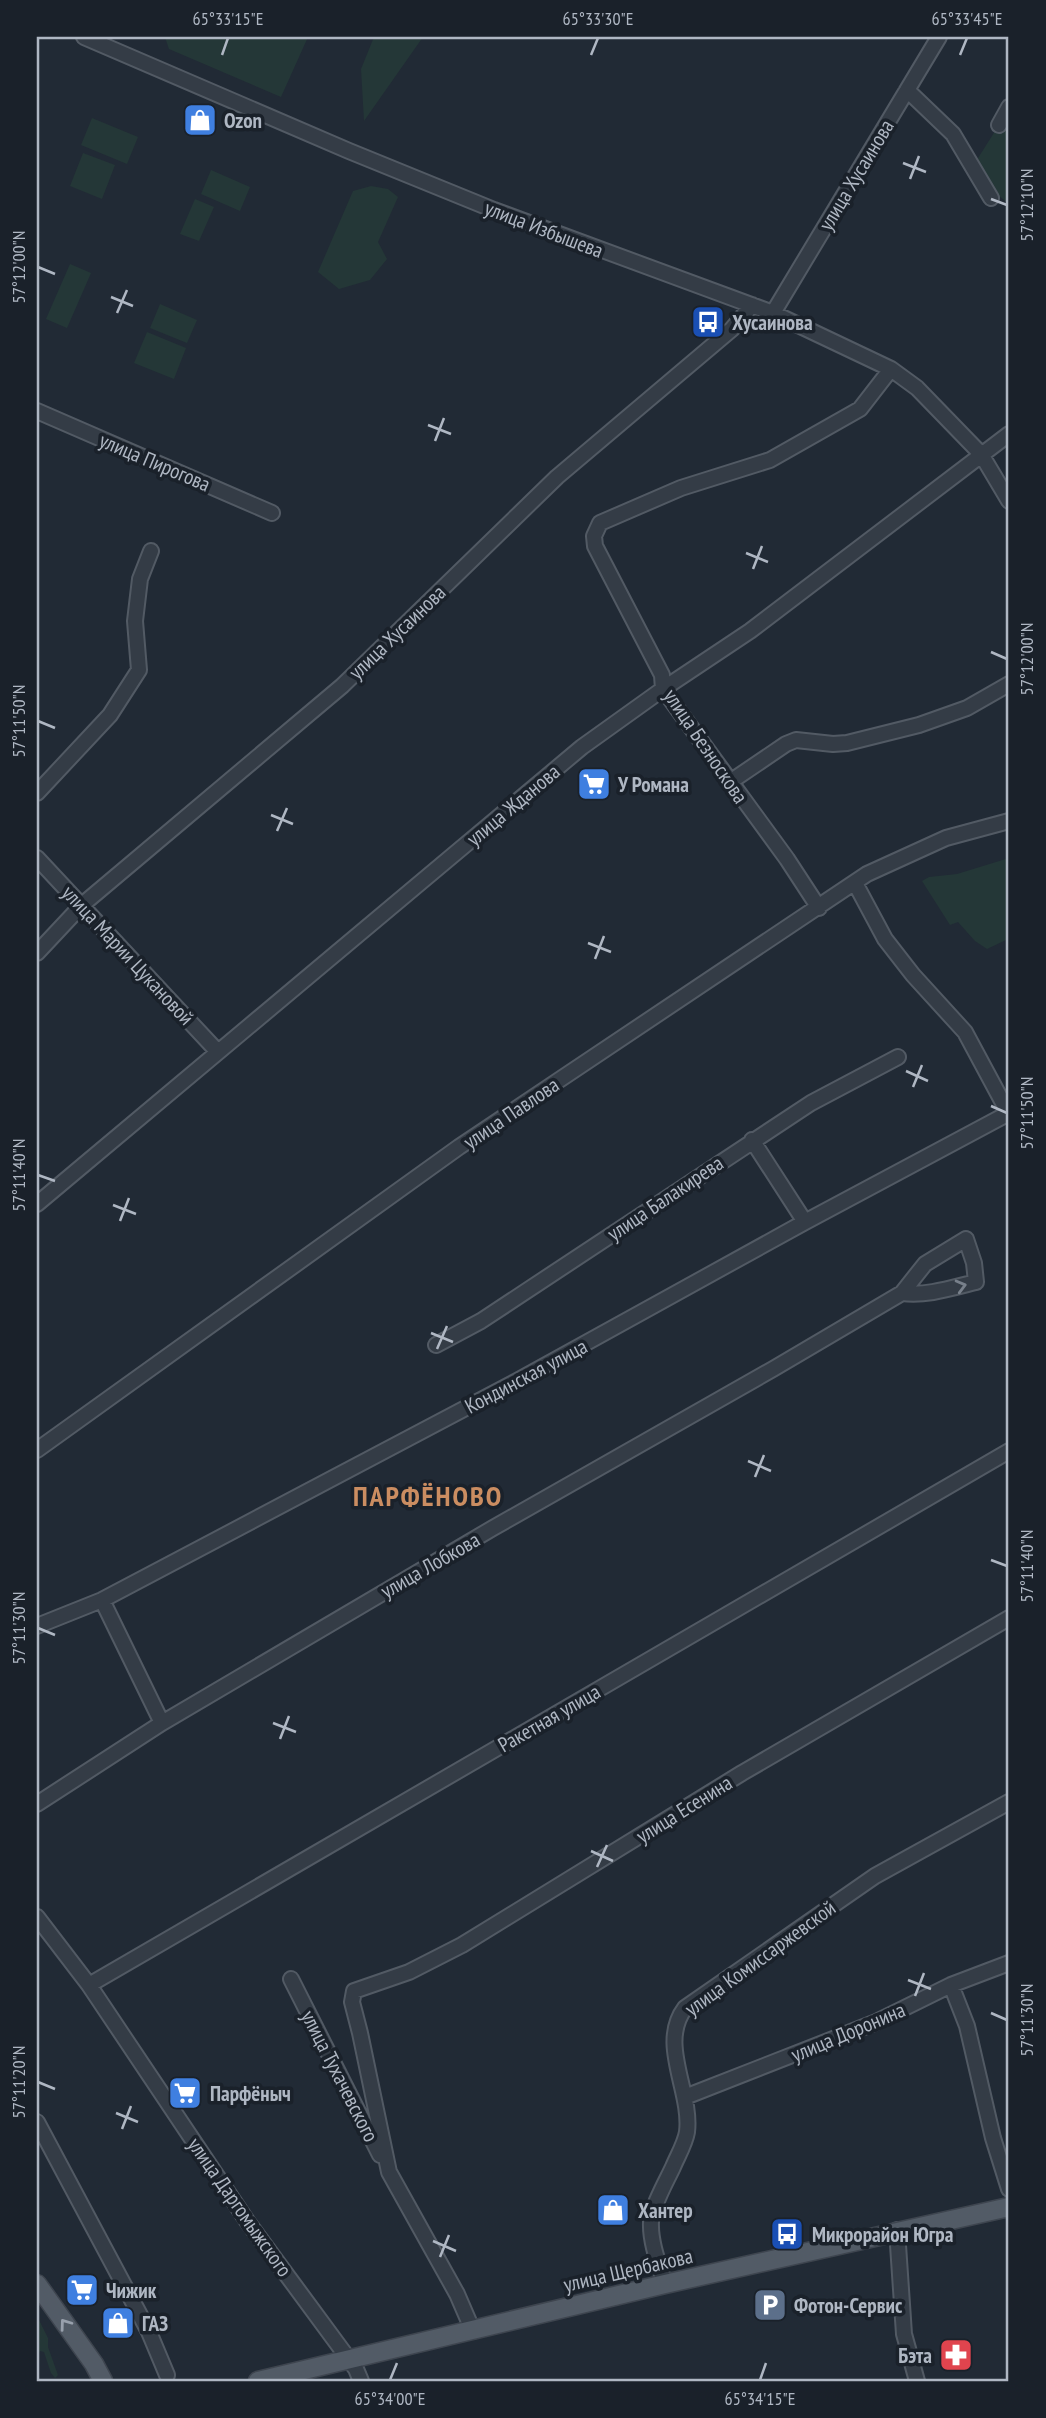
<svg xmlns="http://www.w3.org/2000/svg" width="1046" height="2418" viewBox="0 0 1046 2418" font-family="'PT Sans Narrow',sans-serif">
<rect width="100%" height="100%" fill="#212a35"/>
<path fill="#243737" d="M165 37H308L281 97 169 49Z
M374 37H423L364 121 361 69Z
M1009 109V204L993 191 973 166Z
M92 118 138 137 127 164 81 145Z
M83 153 115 165 102 199 70 186Z
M211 170 250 187 240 211 201 194Z
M371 186 388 189 398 197 378 242 387 259 370 280 339 289 318 272 353 191Z
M195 199 214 207 199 241 180 234Z
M70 264 91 273 67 328 46 319Z
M160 304 197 320 187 343 150 328Z
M147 332 186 348 174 379 134 363Z
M1009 858V942L1006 940 987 949 975 941 958 922 950 925 922 881 929 877 957 874Z
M37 2316 48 2338V2347L58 2375 55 2378 51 2373 44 2352 40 2351 37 2357Z"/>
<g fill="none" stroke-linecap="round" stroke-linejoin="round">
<defs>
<path id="minor" d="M84 37 349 151 494 210 773 313 891 369 917 388 981 454 1009 501
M907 90 953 134 991 198
M999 125 1009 107
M773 313 939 37
M37 411 272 513
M730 782 786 744 796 740 833 744 847 743 919 725 967 708 1009 684
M37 793 110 715 139 670 135 621 140 579 151 551
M37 858 218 1052
M855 883 885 939 913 975 965 1032 1009 1114
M819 908 787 859 663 689 662 675 595 546 594 536 600 523 681 488 770 460 860 409 891 369
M37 953 82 905 342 686 557 477 732 329 752 305
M752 1140 805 1222
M37 1204 582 747 663 689 750 631 1009 434
M436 1345 481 1321 811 1103 898 1057
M37 1450 459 1147 867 874 946 838 1009 821
M102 1600 162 1723
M37 1626 102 1600 517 1381 805 1222 1009 1113
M37 1804 162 1723 493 1528 773 1369 902 1293 925 1264 966 1239 974 1263 976 1282C951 1288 928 1296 902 1293
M37 1917 89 1985 247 2221 356 2369 361 2381
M291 1979 380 2155
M89 1985 1009 1451
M951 1985 967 2026 993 2138 1009 2189
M685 2097 874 2023 951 1985 1009 1963
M37 2122 149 2332 167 2375
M897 2230 904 2334 917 2381
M665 2284C659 2265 650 2242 651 2222 652 2206 666 2182 673 2167 677 2157 685 2144 687 2132 692 2091 658 2044 685 2008L875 1876 1009 1802
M473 2331 457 2294 389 2172 360 2033 352 2002 354 1991 409 1972 462 1945 742 1773 1009 1618"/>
<path id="major" d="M37 2284 94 2364 103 2381
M258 2381 665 2284 1009 2207"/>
</defs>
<use href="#minor" stroke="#525a64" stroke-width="18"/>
<use href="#major" stroke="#3e454f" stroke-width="21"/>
<use href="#minor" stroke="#343c46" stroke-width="14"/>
<use href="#major" stroke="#525b66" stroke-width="18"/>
</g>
<defs><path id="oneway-chevron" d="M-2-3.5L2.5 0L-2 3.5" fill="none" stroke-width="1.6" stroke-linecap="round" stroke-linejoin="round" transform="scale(1.75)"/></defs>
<use stroke="#78808b" href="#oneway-chevron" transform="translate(961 1286) rotate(-15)"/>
<use stroke="#98a0ac" href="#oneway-chevron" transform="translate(65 2324) rotate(-126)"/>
<path fill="none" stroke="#afb7c3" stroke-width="2.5" d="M222 55 228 38M591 55 598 38M960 55 967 38M903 163 926 172M910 179 919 156M991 199 1007 205M38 267 55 274M111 297 133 306M117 313 127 290M428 425 451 434M435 441 444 418M746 553 768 562M753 569 762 546M991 652 1007 659M38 721 55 728M271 815 293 824M277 831 287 808M588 943 611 952M595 959 604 936M906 1071 928 1081M913 1087 922 1065M991 1106 1007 1113M38 1175 55 1181M113 1205 136 1214M120 1221 129 1198M431 1333 453 1342M437 1349 447 1326M748 1461 771 1471M755 1477 764 1455M991 1560 1007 1566M38 1628 55 1635M273 1723 296 1732M280 1739 289 1716M591 1851 613 1861M597 1867 607 1845M908 1980 931 1989M915 1996 924 1973M991 2013 1007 2020M38 2082 55 2089M116 2113 138 2122M122 2129 131 2106M433 2241 456 2251M440 2257 449 2235M390 2380 397 2363M760 2380 766 2363"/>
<defs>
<symbol id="shop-square" viewBox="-11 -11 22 22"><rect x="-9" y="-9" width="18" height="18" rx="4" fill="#3f7fe0" stroke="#1a212a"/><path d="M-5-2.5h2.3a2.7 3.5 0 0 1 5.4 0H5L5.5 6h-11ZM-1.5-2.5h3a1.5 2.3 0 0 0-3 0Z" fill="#fff"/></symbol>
<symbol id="bus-square" viewBox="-11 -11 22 22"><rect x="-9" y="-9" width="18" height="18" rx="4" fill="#1a4fb4" stroke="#1a212a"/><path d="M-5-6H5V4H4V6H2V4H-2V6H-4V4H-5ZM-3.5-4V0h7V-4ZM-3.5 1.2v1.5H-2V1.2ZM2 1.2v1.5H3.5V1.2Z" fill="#fff"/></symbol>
<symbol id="supermarket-square" viewBox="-11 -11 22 22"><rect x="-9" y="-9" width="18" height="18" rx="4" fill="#3f7fe0" stroke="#1a212a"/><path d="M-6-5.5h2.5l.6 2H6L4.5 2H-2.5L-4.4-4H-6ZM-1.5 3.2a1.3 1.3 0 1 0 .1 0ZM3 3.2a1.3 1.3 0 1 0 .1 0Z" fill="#fff"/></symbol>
<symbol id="parking-square" viewBox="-11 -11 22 22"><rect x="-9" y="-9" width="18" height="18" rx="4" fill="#5c6f8a" stroke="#1a212a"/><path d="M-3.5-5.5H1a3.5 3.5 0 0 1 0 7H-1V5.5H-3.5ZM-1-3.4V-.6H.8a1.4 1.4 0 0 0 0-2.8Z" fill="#fff"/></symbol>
<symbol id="pharmacy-square" viewBox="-11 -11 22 22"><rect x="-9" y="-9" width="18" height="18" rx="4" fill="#e0444e" stroke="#1a212a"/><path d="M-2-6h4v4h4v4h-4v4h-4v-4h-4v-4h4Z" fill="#fff"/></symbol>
</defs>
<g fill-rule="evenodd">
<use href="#shop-square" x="181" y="101" width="38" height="38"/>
<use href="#bus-square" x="689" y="303" width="38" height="38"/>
<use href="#supermarket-square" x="575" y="765" width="38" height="38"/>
<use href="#supermarket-square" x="166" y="2074" width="38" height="38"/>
<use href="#shop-square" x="594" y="2191" width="38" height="38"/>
<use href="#bus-square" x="768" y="2215" width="38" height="38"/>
<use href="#supermarket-square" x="63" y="2271" width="38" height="38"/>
<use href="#parking-square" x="751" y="2286" width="38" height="38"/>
<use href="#shop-square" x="99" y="2304" width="38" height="38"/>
<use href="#pharmacy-square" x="937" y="2336" width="38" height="38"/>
</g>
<g text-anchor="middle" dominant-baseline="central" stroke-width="7" stroke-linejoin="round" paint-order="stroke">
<g font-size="21" font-weight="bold" fill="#afb7c3" stroke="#1a212a" text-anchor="start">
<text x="224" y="120">Ozon</text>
<text x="732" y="322">Хусаинова</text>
<text x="618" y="784">У Романа</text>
<text x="210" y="2093">Парфёныч</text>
<text x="638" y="2210">Хантер</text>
<text x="812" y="2234">Микрорайон Югра</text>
<text x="106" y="2290">Чижик</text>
<text x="794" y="2305">Фотон-Сервис</text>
<text x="142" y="2323">ГАЗ</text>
<text x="932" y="2355" text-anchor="end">Бэта</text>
</g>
<g font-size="21" fill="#afb7c3" stroke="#1a212a">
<text transform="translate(856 175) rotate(-59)">улица Хусаинова</text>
<text transform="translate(544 229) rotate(21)">улица Избышева</text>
<text transform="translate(155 462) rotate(23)">улица Пирогова</text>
<text transform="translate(397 632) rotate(-44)">улица Хусаинова</text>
<text transform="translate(706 746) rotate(56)">улица Безноскова</text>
<text transform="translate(513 805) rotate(-40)">улица Жданова</text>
<text transform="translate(128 955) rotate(47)">улица Марии Цукановой</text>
<text transform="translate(511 1113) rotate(-34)">улица Павлова</text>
<text transform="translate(665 1198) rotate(-34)">улица Балакирева</text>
<text transform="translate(526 1376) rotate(-28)">Кондинская улица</text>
<text transform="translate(430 1565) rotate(-30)">улица Лобкова</text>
<text transform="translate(549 1718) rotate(-30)">Ракетная улица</text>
<text transform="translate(684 1809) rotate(-32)">улица Есенина</text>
<text transform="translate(760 1958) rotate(-36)">улица Комиссаржевской</text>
<text transform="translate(848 2032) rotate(-23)">улица Доронина</text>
<text transform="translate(340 2076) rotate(63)">улица Тухачевского</text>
<text transform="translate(240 2207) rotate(55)">улица Даргомыжского</text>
<text transform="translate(628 2270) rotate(-13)">улица Щербакова</text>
</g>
<g font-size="28" font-weight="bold" letter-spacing="2" fill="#cb8d61" stroke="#1a212a">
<text x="428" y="1495">ПАРФЁНОВО</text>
</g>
</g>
<rect width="1046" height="2418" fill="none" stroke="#1a212a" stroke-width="77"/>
<rect x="38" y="38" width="969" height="2342" fill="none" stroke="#afb7c3" stroke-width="2.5"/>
<g font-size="18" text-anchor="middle" fill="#afb7c3">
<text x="228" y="25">65°33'15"E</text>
<text x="598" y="25">65°33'30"E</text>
<text x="967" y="25">65°33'45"E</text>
<text transform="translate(1027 205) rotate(-90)" y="6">57°12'10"N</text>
<text transform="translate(19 267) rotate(-90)" y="6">57°12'00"N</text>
<text transform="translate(1027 659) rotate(-90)" y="6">57°12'00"N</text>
<text transform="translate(19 721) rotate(-90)" y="6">57°11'50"N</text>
<text transform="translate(1027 1113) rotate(-90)" y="6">57°11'50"N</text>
<text transform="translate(19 1175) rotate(-90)" y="6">57°11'40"N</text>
<text transform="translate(1027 1566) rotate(-90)" y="6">57°11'40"N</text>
<text transform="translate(19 1628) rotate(-90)" y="6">57°11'30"N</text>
<text transform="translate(1027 2020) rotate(-90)" y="6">57°11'30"N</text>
<text transform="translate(19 2082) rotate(-90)" y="6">57°11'20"N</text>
<text x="390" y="2405">65°34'00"E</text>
<text x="760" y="2405">65°34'15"E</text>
</g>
</svg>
